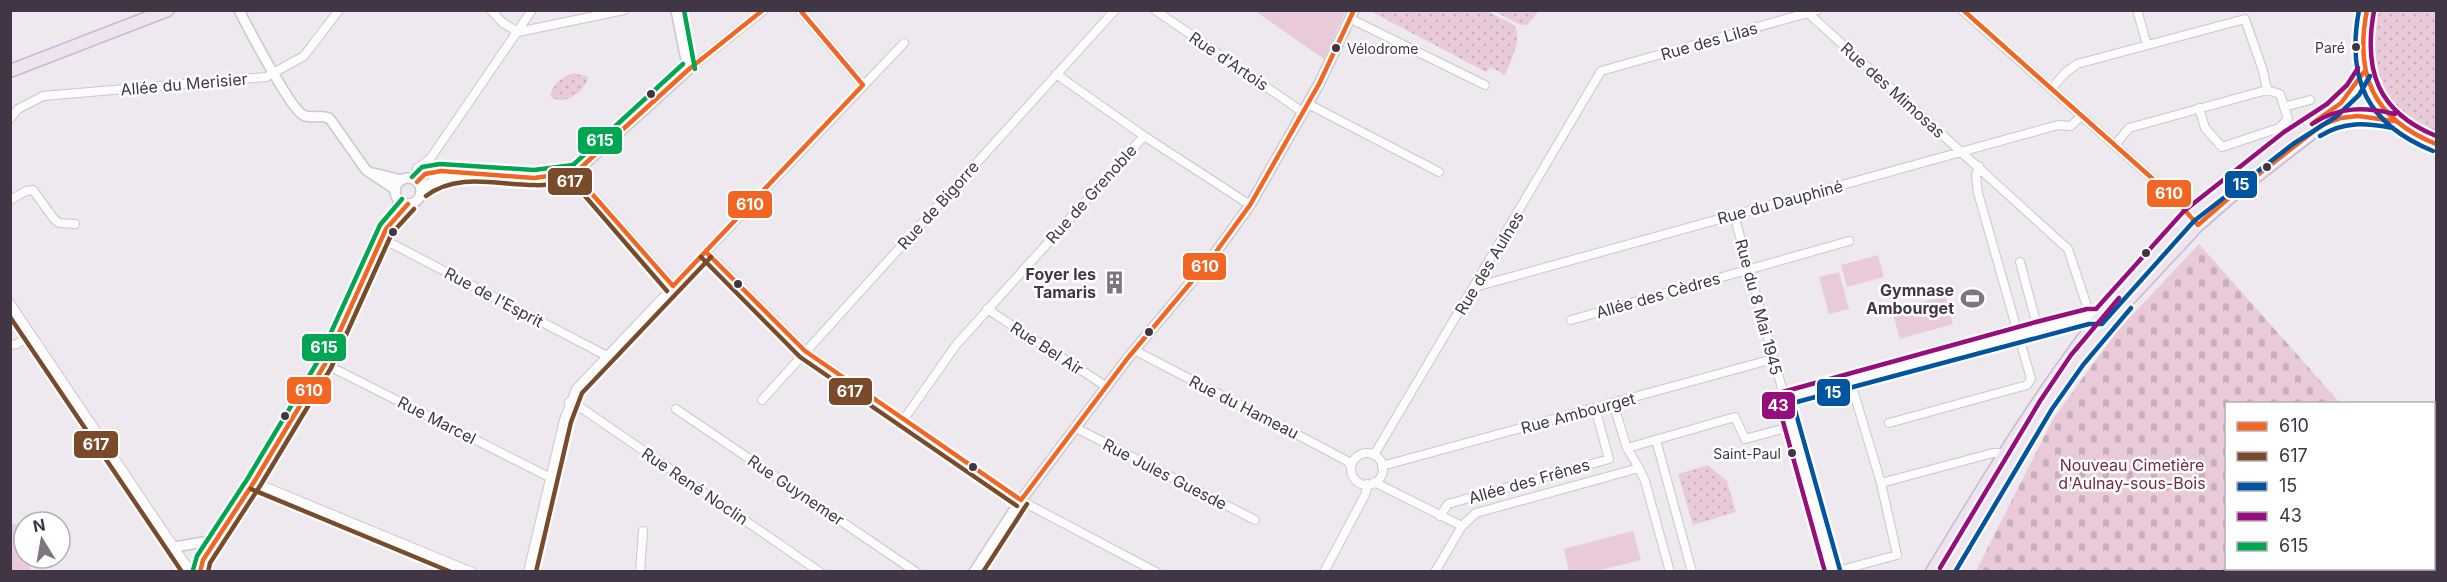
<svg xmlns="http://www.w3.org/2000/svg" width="2447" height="582" viewBox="0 0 2447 582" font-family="Inter,sans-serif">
<defs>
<pattern id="green-dots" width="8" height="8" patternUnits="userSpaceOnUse" patternTransform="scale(1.5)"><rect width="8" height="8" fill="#e9cad8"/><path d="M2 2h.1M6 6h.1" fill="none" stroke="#c9aebb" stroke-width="1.8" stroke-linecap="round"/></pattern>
<pattern id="cemetery-stones" width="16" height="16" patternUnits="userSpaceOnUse" patternTransform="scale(1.5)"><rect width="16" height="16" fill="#e9cad8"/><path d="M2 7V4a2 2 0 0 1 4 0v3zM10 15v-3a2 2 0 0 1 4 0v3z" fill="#c9aebb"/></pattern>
</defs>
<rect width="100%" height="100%" fill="#eee9ef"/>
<path fill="url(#green-dots)" d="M1370 11H1487L1514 25C1523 39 1511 60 1505 75L1490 67 1486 72Z
M1494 11H1539L1527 25 1519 24Z
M2378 11H2436V133C2386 120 2357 58 2378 11Z
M574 73 588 77C586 91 563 108 550 96 553 83 562 77 574 73Z
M1708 465 1727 481 1736 512 1693 525 1678 474Z"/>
<path fill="url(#cemetery-stones)" d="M2199 244 2340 403 2226 404V568L2336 569 2334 571H1976L2053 419 2117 331Z"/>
<path fill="#e9cad8" d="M1255 11H1346L1324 59Z
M1878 255 1884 277 1847 287 1841 265Z
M1839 272 1849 309 1829 314 1819 277Z
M1945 296 1953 324 1900 339 1892 311Z
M21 523 24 538V558H28L31 571H11V525Z
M1633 531 1641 560 1596 571H1569L1564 549Z"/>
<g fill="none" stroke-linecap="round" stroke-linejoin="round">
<defs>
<path id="minor" d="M491 10 503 23 518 32 624 10
M800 10 863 85
M1155 10 1304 113
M1962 10 2172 196 2192 219
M2137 10 2147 45
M1808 13 2068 249 2088 309 2099 317
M1351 19 1485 85
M688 70 764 10
M1056 74 1144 136 1250 205
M2051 89 2065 73 2077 64 2245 19 2263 71 2267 90 2129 128 2115 145
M1308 104 1439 172
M2284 107 2310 100
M2199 108 2205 128 2222 147 2279 128 2288 119 2280 94 2267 90
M10 119 18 109 43 96 266 77 304 56 339 10
M576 172 579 179 673 286
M414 179 417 168 430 159 532 10
M10 200 26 191 33 190 54 219 59 223 75 224
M1734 215 1833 572
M381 238 607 356
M706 252 805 351 1014 497 1156 572
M2020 262 2038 329
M1475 287 2058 125 2071 126 2081 116
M10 303 191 572
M987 309 1107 387
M1571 320 1849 241
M10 345 17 344 31 334
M1134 350 1317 445 1347 461 1351 466
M325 364 549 477
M1784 398 2038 329 2088 316 2099 317
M762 400 1115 10
M569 402 577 405 820 572
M1613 403 1627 448 1639 468
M676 409 916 572
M904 419 956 345 1144 136
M1889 423 2027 385 2031 379 1978 193 1976 176 1979 166
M1076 428 1255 520
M1656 440 1692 572
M1627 448 1735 417 1745 439 1793 426
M1351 469a16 16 0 1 1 32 0a16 16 0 1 1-32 0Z
M1374 455 1601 71 1818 10
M1382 466 1773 359
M254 482 472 572
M1374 482 1462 526
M1881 483 1993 453H2006
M2434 497 2436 500
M1440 516 1448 504 1609 459 1595 408
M528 572 564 420 576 389 904 43
M640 572 643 531
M1324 572 1365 495 1368 484
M1435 572 1462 526 1476 513 1639 468 1645 481 1670 572
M1834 572 1897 555 1881 483 1850 380"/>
<path id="tertiary" d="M239 10C248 28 290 108 303 115 312 120 321 113 330 119L366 170 396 190
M373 173 402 180
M395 191a13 13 0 1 1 26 0a13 13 0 1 1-26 0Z
M417 182 425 174 441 171 534 178 576 172 688 70 676 10
M421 190C433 178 446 178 462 174
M174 547 216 540
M200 572 203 560 254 482 325 364 400 200
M974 572 1016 507 1127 359 1213 256 1250 205 1319 84 1354 10"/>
<path id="primary" d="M2367 10C2350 70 2376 126 2436 144
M10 71 168 10
M2434 435 2436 426
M1932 572C2008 447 2082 321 2187 219 2217 189 2255 161 2290 137 2323 115 2342 106 2364 72
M1946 572 2046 405 2103 327 2198 225 2237 191 2322 125C2350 112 2365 115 2394 121
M2355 572 2357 568"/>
</defs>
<use href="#minor" stroke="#ccc6cd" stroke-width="10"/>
<use href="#tertiary" stroke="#ccc6cd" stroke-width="12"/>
<use href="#primary" stroke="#ccb7d1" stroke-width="15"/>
<use href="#minor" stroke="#fcfcfd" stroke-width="8"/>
<use href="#tertiary" stroke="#fcfcfd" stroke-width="9"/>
<use href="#primary" stroke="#eee4f0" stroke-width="12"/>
<defs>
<path id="bus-1" d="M1963 10 2172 196 2198 225 2237 191 2322 125 2341 118 2358 116 2394 121
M2367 10C2354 76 2374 119 2436 144
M2314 122 2341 103 2364 72
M576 172 579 179 673 286 863 85 800 10
M417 182 425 174 441 171 534 178 576 172 688 70 763 10
M706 252 805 351 1021 500
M1021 500 1127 359 1213 256 1250 205 1319 84 1354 10
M200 572 203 560 254 482 325 364 386 229 408 204"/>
<path id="bus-2" d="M426 196C458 172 497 185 534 185 547 186 559 183 572 181L667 291
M701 257 800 357 1017 506
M10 317 182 572
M251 489 451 572
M208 572 210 563 260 486 331 368 392 233 414 209
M536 572 571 422 582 393 711 257
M983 572 1027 504"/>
<path id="bus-3" d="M2359 10C2346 80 2367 124 2433 151
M2320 136C2344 121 2366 123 2393 128
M1840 570 1793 403 2089 324H2102L2194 221 2293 144 2337 116 2359 95 2370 76
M1955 572 2052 409 2083 365 2131 308"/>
<path id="bus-4" d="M2374 11C2363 71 2378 112 2436 136
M2312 124C2339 106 2365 107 2395 114
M1940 568 2040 401 2071 355 2119 298
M1825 572 1777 400 1779 393 2036 322 2087 309H2096L2184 211 2284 132 2327 104 2347 85 2358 68"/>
<path id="bus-5" d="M684 10 695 69
M412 177 422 167 440 164 534 170 573 165 683 64
M193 570 197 556 248 478 318 361 380 225 402 199"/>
</defs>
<use href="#bus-1" stroke="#fff" stroke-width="9"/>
<use href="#bus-2" stroke="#fff" stroke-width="9"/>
<use href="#bus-3" stroke="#fff" stroke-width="9"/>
<use href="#bus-4" stroke="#fff" stroke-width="9"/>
<use href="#bus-5" stroke="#fff" stroke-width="9"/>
<use href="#bus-1" stroke="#f26522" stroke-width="4.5"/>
<use href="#bus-2" stroke="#7a4b2a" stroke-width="4.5"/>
<use href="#bus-3" stroke="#0054a0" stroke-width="4.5"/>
<use href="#bus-4" stroke="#980d7d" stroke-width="4.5"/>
<use href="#bus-5" stroke="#00a651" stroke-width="4.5"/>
</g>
<defs>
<symbol id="building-bare" viewBox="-9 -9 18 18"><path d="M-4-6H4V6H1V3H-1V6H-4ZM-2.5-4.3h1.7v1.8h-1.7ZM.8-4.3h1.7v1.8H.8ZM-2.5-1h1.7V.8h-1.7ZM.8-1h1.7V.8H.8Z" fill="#7e7580" stroke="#fff" stroke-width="2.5" paint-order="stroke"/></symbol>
<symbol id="stadium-bare" viewBox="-9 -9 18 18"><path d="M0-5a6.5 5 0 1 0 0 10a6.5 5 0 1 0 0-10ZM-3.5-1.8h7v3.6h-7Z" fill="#7e7580" stroke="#fff" stroke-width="2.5" paint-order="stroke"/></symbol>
</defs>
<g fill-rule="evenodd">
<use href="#building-bare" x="1098" y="266" width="33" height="33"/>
<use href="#stadium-bare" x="1956" y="282" width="33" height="33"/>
</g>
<g fill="#413645" stroke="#fff" stroke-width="2">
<circle cx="2356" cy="47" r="5"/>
<circle cx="1336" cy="48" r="5"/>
<circle cx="651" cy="94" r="5"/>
<circle cx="2267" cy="167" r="5"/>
<circle cx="393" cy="232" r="5"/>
<circle cx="2146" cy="253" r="5"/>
<circle cx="738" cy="284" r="5"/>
<circle cx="1149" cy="332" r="5"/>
<circle cx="285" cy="416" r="5"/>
<circle cx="1792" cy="453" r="5"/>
<circle cx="973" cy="467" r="5"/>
</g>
<g text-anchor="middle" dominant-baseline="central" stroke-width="5" stroke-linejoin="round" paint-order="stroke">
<g font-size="14" fill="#413645" stroke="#fff" text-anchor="end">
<text x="2345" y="47">Paré</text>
<text x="1347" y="48" text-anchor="start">Vélodrome</text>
<text x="1781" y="453">Saint-Paul</text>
</g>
<g font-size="16" fill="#413645" stroke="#fff">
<text transform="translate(1709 41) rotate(-16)">Rue des Lilas</text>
<text transform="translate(1229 61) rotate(34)">Rue d'Artois</text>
<text transform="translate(184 84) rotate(-5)">Allée du Merisier</text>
<text transform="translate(1893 90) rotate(42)">Rue des Mimosas</text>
<text transform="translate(1091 194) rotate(-48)">Rue de Grenoble</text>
<text transform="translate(1780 202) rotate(-15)">Rue du Dauphiné</text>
<text transform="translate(938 205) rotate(-48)">Rue de Bigorre</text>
<text transform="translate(1489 263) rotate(-59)">Rue des Aulnes</text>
<text transform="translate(1658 295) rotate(-16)">Allée des Cèdres</text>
<text transform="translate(494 297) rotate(28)">Rue de l'Esprit</text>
<text transform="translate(1759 307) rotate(75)">Rue du 8 Mai 1945</text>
<text transform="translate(1047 348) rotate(33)">Rue Bel Air</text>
<text transform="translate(1244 407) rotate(27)">Rue du Hameau</text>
<text transform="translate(1578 413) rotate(-15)">Rue Ambourget</text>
<text transform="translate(437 420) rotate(27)">Rue Marcel</text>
<text transform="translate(1165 474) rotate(27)">Rue Jules Guesde</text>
<text transform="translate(1529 481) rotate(-16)">Allée des Frênes</text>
<text transform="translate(695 486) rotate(34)">Rue René Noclin</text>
<text transform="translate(796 490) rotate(34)">Rue Guynemer</text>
</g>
<g font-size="16" font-weight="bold" fill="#413645" stroke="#fff" text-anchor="end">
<text x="1096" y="274">Foyer les<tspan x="1096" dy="18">Tamaris</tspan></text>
<text x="1954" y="290">Gymnase<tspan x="1954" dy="18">Ambourget</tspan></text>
</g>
<g font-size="16" fill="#742c3c" stroke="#fff">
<text x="2132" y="465">Nouveau Cimetière<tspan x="2132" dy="18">d'Aulnay-sous-Bois</tspan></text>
</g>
</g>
<g stroke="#fff" stroke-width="2">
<rect x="577" y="126" width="46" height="29" rx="6" fill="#00a651"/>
<rect x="547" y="167" width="46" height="29" rx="6" fill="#7a4b2a"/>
<rect x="2224" y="170" width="34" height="29" rx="6" fill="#0054a0"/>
<rect x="2146" y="179" width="46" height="29" rx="6" fill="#f26522"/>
<rect x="727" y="190" width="46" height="29" rx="6" fill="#f26522"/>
<rect x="1182" y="252" width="45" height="29" rx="6" fill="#f26522"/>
<rect x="301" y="333" width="46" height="29" rx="6" fill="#00a651"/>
<rect x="286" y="376" width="46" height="29" rx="6" fill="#f26522"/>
<rect x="828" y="377" width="45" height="29" rx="6" fill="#7a4b2a"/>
<rect x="1816" y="378" width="35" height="29" rx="6" fill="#0054a0"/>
<rect x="1761" y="391" width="35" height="29" rx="6" fill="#980d7d"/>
<rect x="73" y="430" width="46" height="29" rx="6" fill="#7a4b2a"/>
</g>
<g font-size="16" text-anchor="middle" font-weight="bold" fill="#fff">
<text x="600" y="146">615</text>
<text x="570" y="187">617</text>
<text x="2241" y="190">15</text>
<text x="2169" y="199">610</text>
<text x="750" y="210">610</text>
<text x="1205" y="272">610</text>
<text x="324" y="353">615</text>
<text x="309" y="396">610</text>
<text x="850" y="397">617</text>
<text x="1833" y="398">15</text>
<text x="1778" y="411">43</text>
<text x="96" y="450">617</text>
</g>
<rect width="2447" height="582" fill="none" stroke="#413645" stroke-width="24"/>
<rect x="2225" y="402" width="210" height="168" fill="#ffffff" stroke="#b3afb5" stroke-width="1.5"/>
<rect x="2237" y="422" width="30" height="9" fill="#f26522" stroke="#b3afb5" stroke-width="1.5"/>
<text x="2279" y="432" font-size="18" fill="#413645">610</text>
<rect x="2237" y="452" width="30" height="9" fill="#7a4b2a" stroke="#b3afb5" stroke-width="1.5"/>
<text x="2279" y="462" font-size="18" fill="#413645">617</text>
<rect x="2237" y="482" width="30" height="9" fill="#0054a0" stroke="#b3afb5" stroke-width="1.5"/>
<text x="2279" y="492" font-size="18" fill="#413645">15</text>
<rect x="2237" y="512" width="30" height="9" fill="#980d7d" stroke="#b3afb5" stroke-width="1.5"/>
<text x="2279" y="522" font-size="18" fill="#413645">43</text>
<rect x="2237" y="542" width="30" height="9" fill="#00a651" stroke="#b3afb5" stroke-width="1.5"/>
<text x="2279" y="552" font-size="18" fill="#413645">615</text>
<g transform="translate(42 540) rotate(349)"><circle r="28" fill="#ffffff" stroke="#b3afb5" stroke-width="1.5"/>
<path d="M0-4.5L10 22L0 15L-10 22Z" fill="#7e7580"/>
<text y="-9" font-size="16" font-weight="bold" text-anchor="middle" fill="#413645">N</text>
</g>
</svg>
